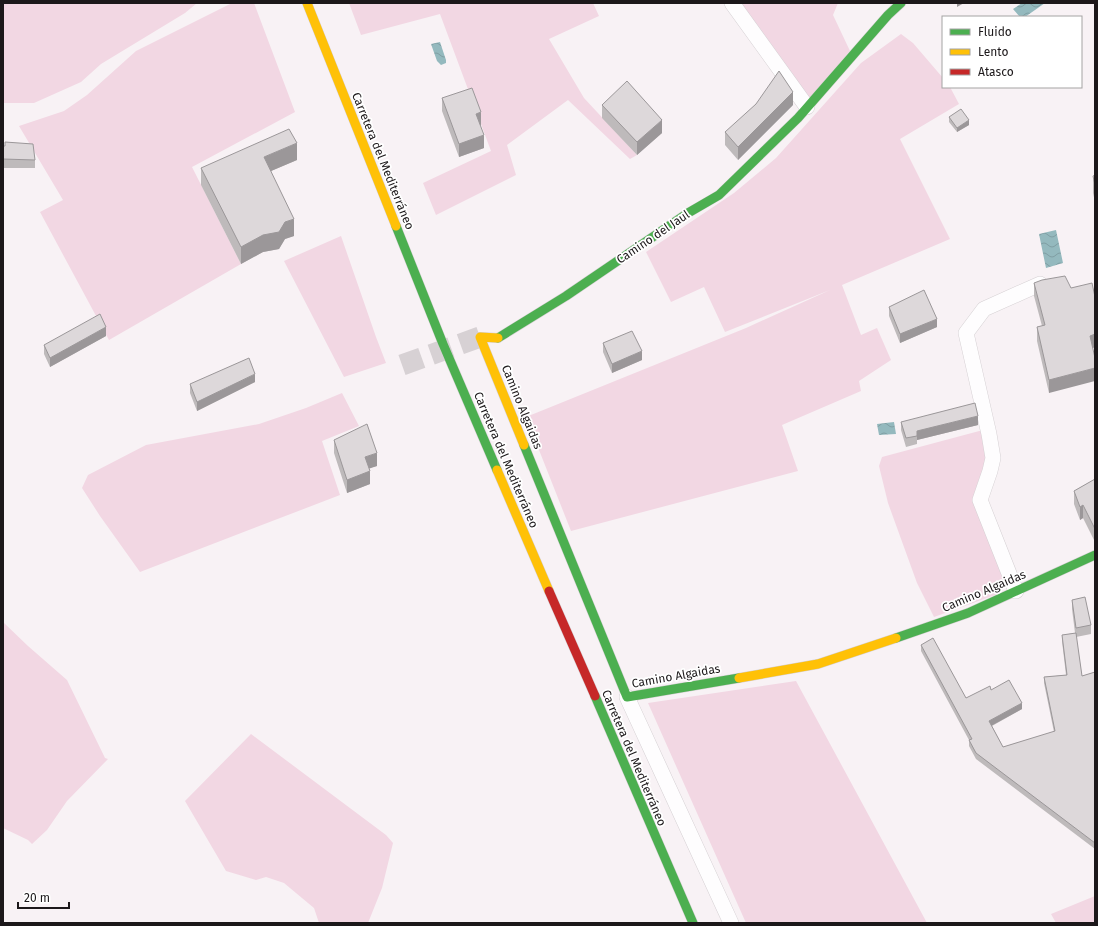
<svg xmlns="http://www.w3.org/2000/svg" width="1098" height="926" viewBox="0 0 1098 926" font-family="'Fira Sans',sans-serif">
<defs>
<pattern id="water-waves" width="16" height="10" patternUnits="userSpaceOnUse"><rect width="16" height="10" fill="#94b9be"/><path d="M0 5q4-4 8 0t8 0" fill="none" stroke="#7f9ea3"/></pattern>
</defs>
<rect width="100%" height="100%" fill="#f8f2f5"/>
<path fill="#f2d7e3" d="M3 3H197L185 13 101 64 81 82 34 103H3Z
M232 3H254L295 112 192 167 241 264 109 340 40 212 63 200 19 126 64 111 87 95 136 51Z
M349 3H593L599 16 549 39 584 98 637 155 630 159 568 100 507 145 516 175 436 215 423 183 491 151 440 14 361 35Z
M738 3H838L833 15 850 51 808 100Z
M901 34 913 43 943 78V87H950L959 104 900 139 950 239 842 285 861 335 877 328 891 360 859 381 861 391 782 425 798 471 571 531 526 417 746 328 830 290 725 332 704 287 671 302 646 252 734 193 776 158 861 63Z
M341 236 376 337 386 363 344 377 284 261Z
M342 393 359 426 322 441 340 495 140 572 100 516 82 488 88 475 146 445 259 424 306 408Z
M983 430 987 457 986 466 977 487 975 500 1002 568 1004 584 998 594 934 617 917 583 888 503 879 466 882 457Z
M3 622 28 646 67 680 105 758 108 759 67 801 47 830 32 844 28 840 3 828Z
M796 681 927 923H746L648 703Z
M251 734 386 835 393 843 382 888 368 923H319L314 908 284 883 266 877 256 880 226 871 185 801Z
M1095 896V923H1056L1051 914Z"/>
<path fill="url(#water-waves)" d="M1022 3H1045L1025 17H1020L1013 9Z
M440 42 446 60V63L441 65 437 61 431 44Z
M1056 230 1063 263 1046 268 1039 234Z
M894 422 896 434 879 435 877 424Z"/>
<g fill="none" stroke-linecap="round" stroke-linejoin="round">
<path stroke="#d7d1d4" stroke-width="21" stroke-dasharray="21 10" stroke-linecap="butt" d="M402 365 480 337"/>
<defs>
<path id="street" d="M732 3 807 107
M1016 591 980 500 990 471 993 458 989 434 966 333 984 309 1040 284
M627 697 731 923"/>
<path id="fast" d="M396 226 443 344 497 470
M498 338 566 296 688 213 719 195 798 118 888 15 901 3
M524 445 627 697 739 678
M896 638 968 613 1095 555
M595 696 693 923"/>
<path id="slow" d="M307 3 396 226
M498 338 480 337 524 445
M497 470 549 591
M739 678 818 664 896 638"/>
<path id="jam" d="M549 591 595 696"/>
</defs>
<use href="#street" stroke="#d5d0d3" stroke-width="16"/>
<use href="#fast" stroke="#d5d0d3" stroke-width="10"/>
<use href="#slow" stroke="#d5d0d3" stroke-width="10"/>
<use href="#jam" stroke="#d5d0d3" stroke-width="10"/>
<use href="#street" stroke="#fefdfe" stroke-width="15"/>
<use href="#fast" stroke="#4caf50" stroke-width="9"/>
<use href="#slow" stroke="#ffc107" stroke-width="9"/>
<use href="#jam" stroke="#c62828" stroke-width="9"/>
</g>
<path fill="#bebabb" d="M442 98 481 125 480 126 484 148 459 157 442 111Z
M602 105 662 133 637 155 602 118Z
M793 105 738 160 725 145V132Z
M949 117 969 125 957 132 949 122Z
M3 146 35 160V168H3Z
M297 160 271 171 294 236 285 239 279 249 263 252 241 264 201 185V168Z
M1095 175V202L1093 193V176Z
M1034 283 1071 288 1095 297V347L1093 348 1049 393 1037 341V327L1042 326 1034 296Z
M889 307 937 327 900 343 889 316Z
M106 336 50 367 44 354V345Z
M603 343 642 360 612 373 603 352Z
M255 382 197 411 190 393V384Z
M901 422 978 425 917 440V444L906 447 901 430Z
M334 440 377 466 369 468 370 484 347 493 334 453Z
M1095 479V542L1083 518 1080 520 1074 504V491Z
M1072 600 1091 625V634L1076 637 1082 676 1095 672V849L976 759 969 746V740L921 651V645L966 698 991 690 1022 709 992 726 1003 747 1054 732 1044 683V677L1066 675 1062 641V635L1075 633 1072 609Z"/>
<path fill="#9b9799" d="M957 3H964L957 7Z
M793 92V105L738 160V147Z
M481 112V125L476 128V114Z
M662 120V133L637 155V142Z
M969 120V125L957 132V128Z
M484 135V148L459 157V144Z
M297 143V160L264 174V157Z
M294 219V236L285 239 279 249 263 252 241 264V247L285 222Z
M937 319V327L900 343V334Z
M106 327V336L50 367V358Z
M1095 334V347L1090 349V336Z
M642 351V360L612 373V364Z
M1095 368V381L1049 393V380Z
M255 374V382L197 411V402Z
M978 416V425L917 440V431Z
M377 453V466L365 470V457Z
M370 471V484L347 493V480Z
M1083 505V518L1080 520V507Z
M1022 703V709L989 727V721Z"/>
<path fill="#ddd8da" stroke="#9b9799" d="M779 71 793 92 738 147 725 132 756 104Z
M627 81 662 120 637 142 602 105Z
M472 88 481 112 476 114 484 135 459 144 442 98Z
M961 109 969 120 957 128 949 117Z
M289 129 297 143 264 157 294 219 285 222 279 232 263 235 241 247 201 168Z
M5 142 33 144 35 160 3 159V146H5Z
M1095 175V185L1093 176Z
M1065 276 1071 288 1092 283 1095 297V334L1090 336 1095 358V368L1049 380 1037 327 1045 325 1034 283 1042 280Z
M924 290 937 319 900 334 889 307Z
M100 314 106 327 50 358 44 345Z
M632 331 642 351 612 364 603 343Z
M249 358 255 374 197 402 190 384Z
M975 403 978 416 917 431V436L906 438 901 422Z
M367 424 377 453 365 457 370 471 347 480 334 440Z
M1095 479V529L1083 505 1080 507 1074 491Z
M1085 597 1091 625 1076 628 1072 600Z
M1076 633 1082 676 1095 672V843L976 753 969 740 972 739 921 645 933 638 966 698 990 686 991 690 1009 680 1022 703 989 721 1003 747 1055 731 1044 677 1067 675 1062 635Z"/>
<g text-anchor="middle" dominant-baseline="central" stroke-width="3.5" stroke-linejoin="round" paint-order="stroke">
<g font-size="12" fill="#1c181a" stroke="#fff">
<text transform="translate(383 161) rotate(68)">Carretera del Mediterráneo</text>
<text transform="translate(653 237) rotate(-34)">Camino del Jaul</text>
<text transform="translate(522 407) rotate(68)">Camino Algaidas</text>
<text transform="translate(506 460) rotate(67)">Carretera del Mediterráneo</text>
<text transform="translate(984 591) rotate(-23)">Camino Algaidas</text>
<text transform="translate(676 676) rotate(-10)">Camino Algaidas</text>
<text transform="translate(634 758) rotate(67)">Carretera del Mediterráneo</text>
</g>
</g>
<rect width="1098" height="926" fill="none" stroke="#1c181a" stroke-width="8"/>
<rect x="942" y="16" width="140" height="72" fill="#ffffff" stroke="#a4a3a3"/>
<rect x="950" y="29" width="20" height="6" fill="#4caf50" stroke="#a4a3a3"/>
<text x="978" y="36" font-size="12" fill="#1c181a">Fluido</text>
<rect x="950" y="49" width="20" height="6" fill="#ffc107" stroke="#a4a3a3"/>
<text x="978" y="56" font-size="12" fill="#1c181a">Lento</text>
<rect x="950" y="69" width="20" height="6" fill="#c62828" stroke="#a4a3a3"/>
<text x="978" y="76" font-size="12" fill="#1c181a">Atasco</text>
<path d="M18 902v6h51v-6" fill="none" stroke="#1c181a" stroke-width="2"/>
<text x="24" y="902" font-size="12" fill="#1c181a" stroke="#ffffff" stroke-width="3" paint-order="stroke">20 m</text>
</svg>
